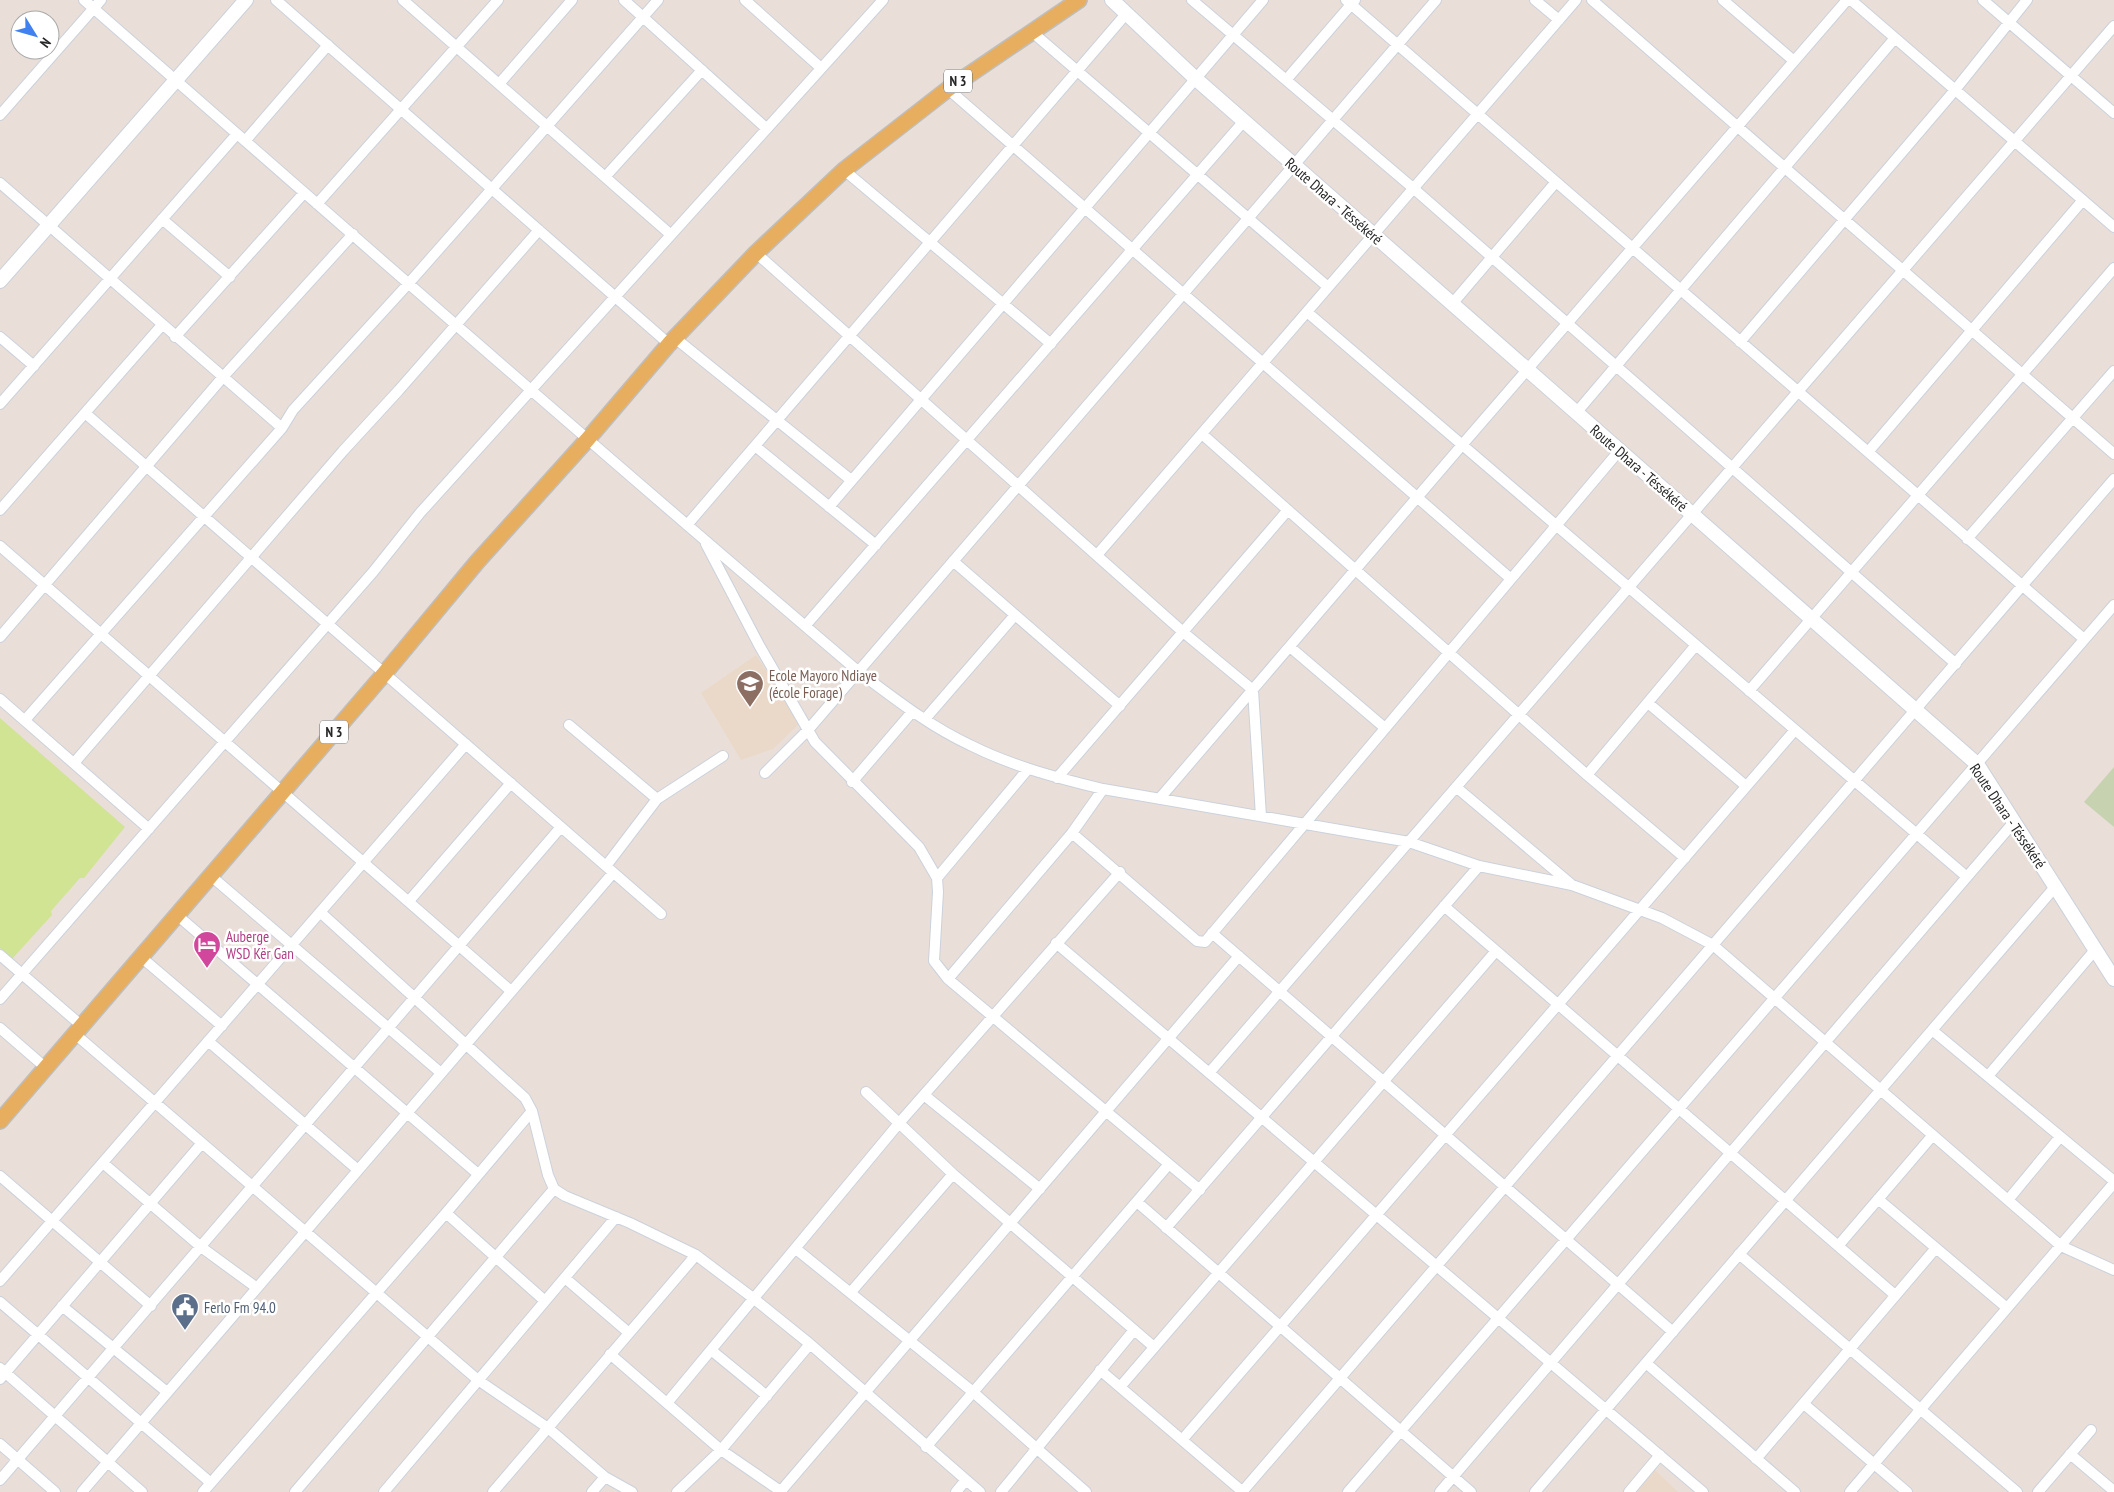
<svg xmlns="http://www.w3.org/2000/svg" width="2114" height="1492" viewBox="0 0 2114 1492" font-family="'PT Sans Narrow',sans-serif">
<rect width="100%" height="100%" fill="#e9dfd8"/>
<path fill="#ead9c8" d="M756 655 800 723 773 749 741 760 701 693Z
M1655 1470 1678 1492H1637Z"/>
<path fill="#c7d2b1" d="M2114 767V827L2084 802Z"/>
<path fill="#d1e493" d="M0 718 125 827 84 878H80L51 911 52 915 12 959 0 948Z"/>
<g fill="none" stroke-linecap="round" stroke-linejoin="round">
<defs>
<path id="street" d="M84 0C341 225 598 450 859 672 894 698 929 726 970 745 1012 766 1057 778 1103 789L1409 842 1479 866 1572 885 1662 918 1713 945 2061 1246 2114 1270
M276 0 669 344
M403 0 670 234
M624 0 766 128
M745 0 821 68
M1192 0 1413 188 1956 664
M1346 0 2084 639
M1535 0 1559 20
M1592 0 2114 454
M1723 0 1794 61
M1851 0 2114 227
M1983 0 2114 113
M1031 31 1328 287
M1286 80 1355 0
M499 84 572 0
M948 89 1511 579
M0 115 101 0
M245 141 328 45
M844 170 1051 344
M605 177 702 70
M0 183 282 428
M317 204 498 0
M162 219 230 277
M756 253 1183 632 1253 690 1261 816
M1452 304 1556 182
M1307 312 1967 877
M0 337 34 366
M175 337 304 193
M675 338 851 480
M1740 342 1955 90 2027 0
M0 404 237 134
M85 413 661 914
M1576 413 1895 38
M1202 434 1587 775 1685 858
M755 446 876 545
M1868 452 2083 200
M829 507 1263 0
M0 510 162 325
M687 525 1126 14
M1967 539 2114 371
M706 544 759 645 815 742 919 847 937 878 938 892 934 961 948 979 1200 1190
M0 546 511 991
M1097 555 1576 0
M953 561 1120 706
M805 626 1244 121
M0 637 223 377 353 234
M1290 647 1385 728
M1749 691 2114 268
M0 699 149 829
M1648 703 1746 786
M925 719 1015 615
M25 720 282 428 293 410 409 283 658 0
M569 725 657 799
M74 763 343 451 399 390 539 230
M765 773 808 730 1436 0
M1587 775 1696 645
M1057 778 1288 510
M852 782 912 712
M1456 787 1571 884
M1160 798 1462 445 1847 0
M1072 833 1197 941 1205 942 1619 451
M606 866 657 799 723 756
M211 876 441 1073
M937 878 1028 769
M409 901 511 783
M1444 906 1895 1295
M320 912 525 1098 532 1111 548 1175 554 1189 565 1196 630 1223 696 1255 753 1298 810 1344 980 1492
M177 915 478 1174
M1212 933 1673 1332
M1056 943 1703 1492
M0 955 82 1026
M141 957 222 1026
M948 979 1072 833 1103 789
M0 999 373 572 420 513 883 0
M0 1028 46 1068
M1932 1030 2114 1181
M75 1034 478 1380 548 1428 605 1477 632 1492
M208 1041 358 1170
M1209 1073 2114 26
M1988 1076 2095 950
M866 1092 953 1174 1154 1347
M924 1095 1040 1189
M103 1163 201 1247 257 1288
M0 1176 151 1306
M1878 1199 2007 1308
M2008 1200 2060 1137
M1137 1202 1471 1492
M446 1213 545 1301
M1166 1228 1479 866
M1838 1246 1933 1135
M796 1249 973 1392 1086 1492
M1739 1254 2017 1492
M565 1278 629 1333
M0 1281 466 744
M851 1292 953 1174
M0 1302 211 1483
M62 1306 167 1392
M711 1350 767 1396
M610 1354 721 1450 782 1492
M1646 1363 1795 1492
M0 1368 142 1492
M1100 1370 1243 1492
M0 1379 202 1143
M1120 1387 1496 951
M667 1403 900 1122 1120 872
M1804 1404 1907 1492
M1182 1440 1795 730
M0 1444 55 1492
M926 1447 1169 1164
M2070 1454 2114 1491
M1756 1459 1936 1248
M0 1480 561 827
M82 1492 613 873
M203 1492 446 1213 532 1111
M295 1492 554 1189
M384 1492 616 1217
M493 1492 696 1255
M592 1492 605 1477
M677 1492 721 1450 810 1344
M780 1492 1239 956
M956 1492 966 1480
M1001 1492 1134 1330
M1242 1492 2114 479
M1348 1492 2114 605
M1440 1492 2014 822
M1535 1492 2055 887
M1629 1492 1660 1455
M1850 1492 2114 1183
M2038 1492 2091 1430"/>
<path id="secondary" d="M1112 0 1196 79 1977 764 2114 979
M0 281 246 0"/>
<path id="primary" d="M0 1121 384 674 477 562 587 440 669 344 756 253 844 170 948 89 1079 0"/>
</defs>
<use href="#street" stroke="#cbd1db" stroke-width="12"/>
<use href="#secondary" stroke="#cbd1db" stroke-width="16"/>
<use href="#primary" stroke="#bebebe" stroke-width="18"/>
<use href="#street" stroke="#fff" stroke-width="10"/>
<use href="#secondary" stroke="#fff" stroke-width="14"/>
<use href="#primary" stroke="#e7ae5f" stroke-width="15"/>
</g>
<defs>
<symbol id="school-pin" viewBox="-11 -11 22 30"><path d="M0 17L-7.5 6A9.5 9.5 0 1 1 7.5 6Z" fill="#8d6e63" stroke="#fff"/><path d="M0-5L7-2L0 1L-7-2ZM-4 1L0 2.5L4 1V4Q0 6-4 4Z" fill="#fff"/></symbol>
<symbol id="hotel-pin" viewBox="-11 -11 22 30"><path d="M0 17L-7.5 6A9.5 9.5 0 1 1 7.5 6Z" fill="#d1479c" stroke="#fff"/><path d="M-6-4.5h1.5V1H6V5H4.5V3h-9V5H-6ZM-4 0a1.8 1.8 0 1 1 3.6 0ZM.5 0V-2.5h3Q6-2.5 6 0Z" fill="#fff"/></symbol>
<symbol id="civic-pin" viewBox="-11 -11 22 30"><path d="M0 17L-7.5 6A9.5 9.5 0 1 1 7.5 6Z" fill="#5c6f8a" stroke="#fff"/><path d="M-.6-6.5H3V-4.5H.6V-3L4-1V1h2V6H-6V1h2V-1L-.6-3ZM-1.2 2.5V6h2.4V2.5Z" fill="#fff"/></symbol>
</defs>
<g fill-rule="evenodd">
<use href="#school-pin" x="734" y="668" width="32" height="43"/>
<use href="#hotel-pin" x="191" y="929" width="32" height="43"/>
<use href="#civic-pin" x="169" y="1291" width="32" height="43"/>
</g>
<g text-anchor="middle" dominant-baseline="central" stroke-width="5" stroke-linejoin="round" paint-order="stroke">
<g fill="#fff" stroke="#686868" stroke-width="1">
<rect x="944" y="69.5" width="28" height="23" rx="4"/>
<rect x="320" y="720.5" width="28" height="23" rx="4"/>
</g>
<g font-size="14" font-weight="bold" fill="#272727">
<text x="958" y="81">N 3</text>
<text x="334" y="732">N 3</text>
</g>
<g font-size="15" fill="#272727" stroke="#fff">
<text transform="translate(1334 201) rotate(41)">Route Dhara - Téssékéré</text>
<text transform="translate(1639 468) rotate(41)">Route Dhara - Téssékéré</text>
<text transform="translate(2008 816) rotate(56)">Route Dhara - Téssékéré</text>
</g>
<g font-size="15" fill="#785e54" stroke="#fff" text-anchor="start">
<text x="769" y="675">Ecole Mayoro Ndiaye<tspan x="769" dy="17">(école Forage)</tspan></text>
</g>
<g font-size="15" fill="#b23c85" stroke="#fff" text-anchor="start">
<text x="226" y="936">Auberge<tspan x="226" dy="17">WSD Kër Gan</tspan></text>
</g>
<g font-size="15" fill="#4e5e75" stroke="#fff" text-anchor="start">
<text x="204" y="1307">Ferlo Fm 94.0</text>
</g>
</g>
<g transform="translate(35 35) rotate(127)"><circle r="24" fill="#ffffff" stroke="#a9a9a9"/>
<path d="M0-4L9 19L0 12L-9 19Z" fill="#3f81ef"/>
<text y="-8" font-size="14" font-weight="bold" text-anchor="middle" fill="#272727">N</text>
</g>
</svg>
